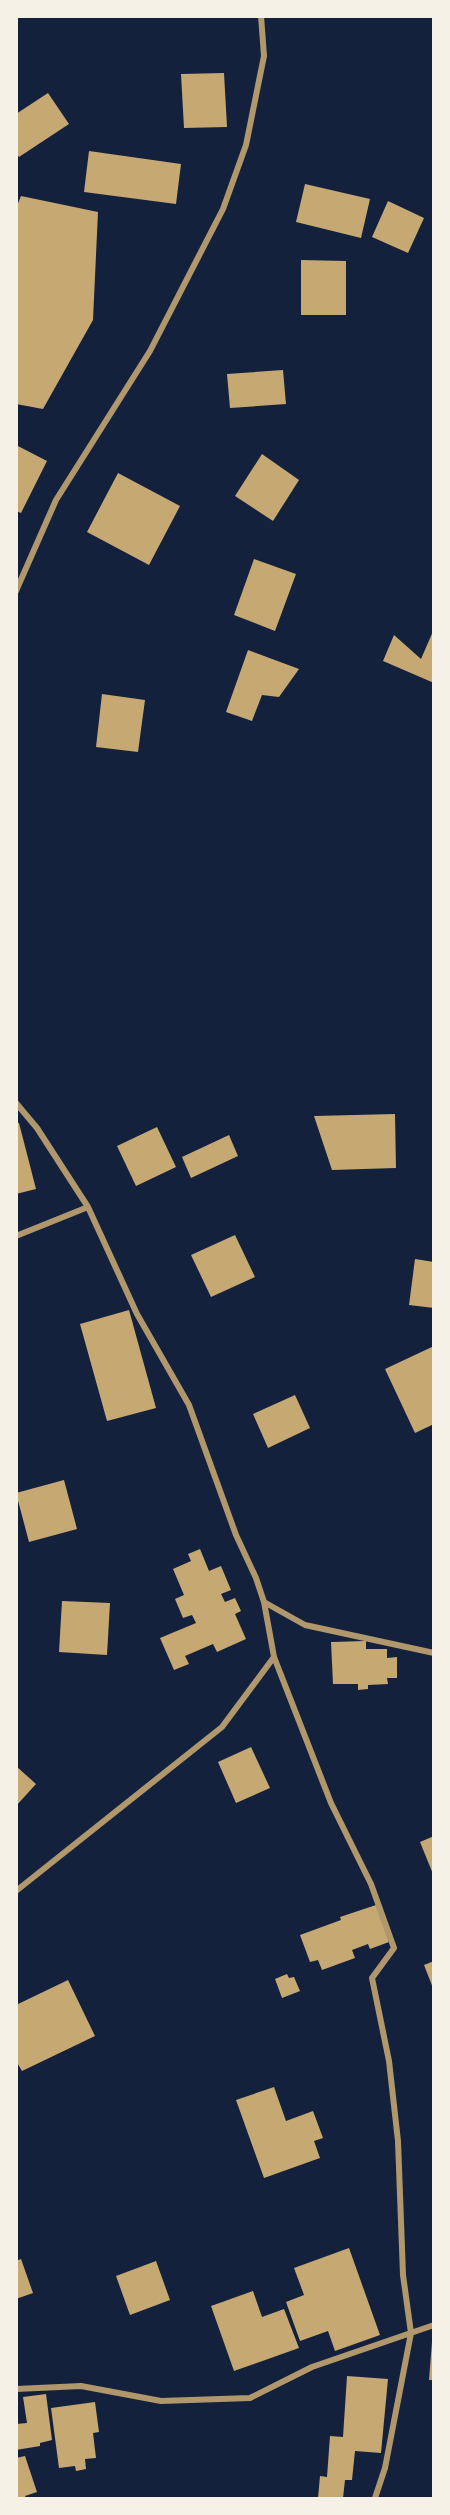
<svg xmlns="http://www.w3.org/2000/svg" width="450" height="2515" viewBox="0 0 450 2515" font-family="'Noto Sans',sans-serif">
<rect width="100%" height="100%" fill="#14213d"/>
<path fill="#c6a872" d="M224 73 227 127 184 128 181 74Z
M48 93 69 124 19 157 16 153V114Z
M89 151 181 164 176 204 84 192Z
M305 184 370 199 361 238 296 222Z
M21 196 98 212 93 320 43 409 16 404V208Z
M388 201 424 218 408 253 372 237Z
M301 260 346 261V315H301Z
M283 370 286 404 230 408 227 374Z
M16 445 47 461 21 513 16 511Z
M262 454 299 480 273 521 235 496Z
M118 473 180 506 149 565 87 532Z
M254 559 296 574 275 631 234 615Z
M434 629V683L383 661 394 635 421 659Z
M248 650 299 669 279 697 262 695 252 721 226 712Z
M102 694 145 700 138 752 96 747Z
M395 1114 396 1168 332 1170 314 1116Z
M16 1123H19L36 1189 16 1194Z
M157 1127 176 1167 136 1186 117 1146Z
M229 1135 238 1156 191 1178 182 1157Z
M235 1235 255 1277 211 1297 191 1255Z
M415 1259 434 1262V1308L409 1305Z
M129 1310 156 1408 107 1421 80 1324Z
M434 1346V1424L415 1433 385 1369Z
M295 1395 310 1428 268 1448 253 1414Z
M64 1480 77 1529 29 1542 16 1493Z
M200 1549 209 1571 221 1566 231 1590 221 1594 225 1602 235 1598 241 1611 235 1614 246 1639 217 1652 213 1644 185 1656 189 1664 174 1670 160 1638 196 1623 192 1615 183 1618 175 1599 184 1595 173 1569 191 1561 188 1554Z
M62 1601 110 1603 107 1655 59 1652Z
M366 1641V1649H387V1658L397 1657V1678H387L388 1684 368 1685V1689L358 1690V1684H333L331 1642Z
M251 1747 270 1788 236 1803 218 1762Z
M16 1766 36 1784 16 1806Z
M434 1836V1874H433L420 1842Z
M376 1905 389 1942 370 1949 368 1944 352 1950 355 1958 322 1970 318 1960 310 1962 300 1935 341 1920 340 1917Z
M434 1961V1988H433L424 1965Z
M287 1974 289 1978 294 1977 300 1991 282 1998 275 1979Z
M68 1980 95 2036 22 2071 16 2061V2005Z
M274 2087 286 2121 313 2111 323 2138 314 2141 320 2158 264 2178 236 2100Z
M349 2248 380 2335 335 2351 328 2331 300 2341 286 2302 304 2295 294 2268Z
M21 2259 33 2293 16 2299V2261Z
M156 2261 170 2300 130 2315 116 2276Z
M253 2291 262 2317 284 2309 299 2348 234 2371 211 2306Z
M432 2342H434V2380H429Z
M347 2376 388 2379 381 2453 355 2451 352 2480H345L343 2498H318L320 2476 327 2477 330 2436 343 2437Z
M46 2394 52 2440 40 2443V2446L16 2450V2424L27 2423 23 2397Z
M95 2402 99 2432 93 2433 96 2458 85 2459 86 2469 76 2471 75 2466 59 2468 51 2408Z
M25 2456 37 2492 25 2496 26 2498H16V2458Z"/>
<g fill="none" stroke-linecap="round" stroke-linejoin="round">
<path stroke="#b1986c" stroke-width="6" d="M16 591 56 500 150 351 223 209 246 145 264 56 261 16
M16 1103 37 1128 88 1207 137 1314 189 1405 236 1535 256 1578 264 1602 305 1625 434 1653
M16 1236 88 1207
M264 1602 274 1657 331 1803 371 1884 394 1948 372 1978 389 2061 398 2141 403 2275 411 2333 385 2468 375 2498
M16 1891 222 1727 274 1657
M16 2389 81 2386 161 2401 250 2398 312 2367 434 2325"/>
</g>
<rect width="450" height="2515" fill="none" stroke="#f6f1e7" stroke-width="36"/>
</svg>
